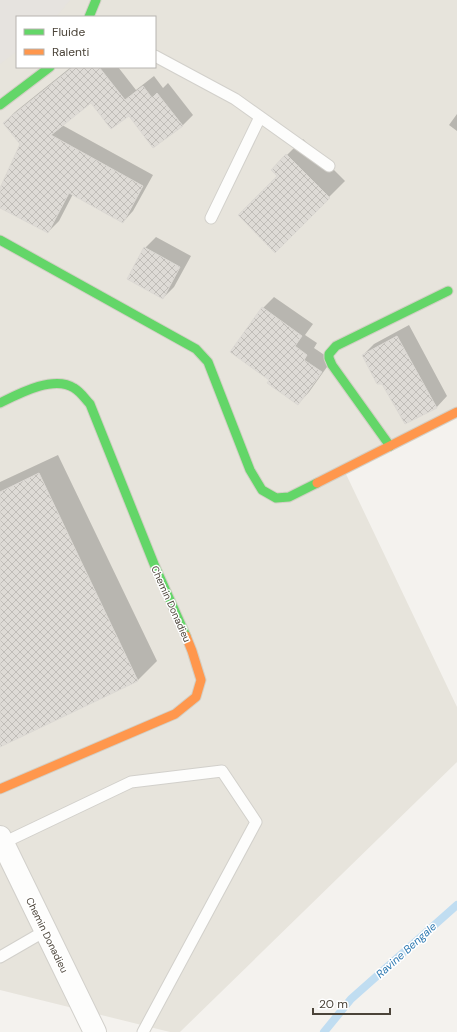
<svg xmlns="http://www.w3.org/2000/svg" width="457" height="1032" viewBox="0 0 457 1032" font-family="'DM Sans',sans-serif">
<defs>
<pattern id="building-cross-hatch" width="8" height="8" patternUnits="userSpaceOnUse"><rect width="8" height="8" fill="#dedbd6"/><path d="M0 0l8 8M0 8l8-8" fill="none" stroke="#c0bdb8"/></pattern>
</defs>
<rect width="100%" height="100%" fill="#f4f2ee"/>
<path fill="#e7e4dc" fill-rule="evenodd" d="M0 0H457V411L345 472 457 707V762L180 1032H170L0 990ZM17 17H155V67H17Z"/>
<path fill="#e6e3df" d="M0 0H70L56 17H17V51L0 64Z"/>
<path fill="#0003" d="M71 67H118L136 90 154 76 163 88 168 83 193 115 182 126 129 114 92 101 62 125 153 175 133 211 123 222 73 194 59 221 48 232 0 207V190L21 144 4 123 15 112Z
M457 114V131L449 125Z
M303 139 345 181 275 251 278 176 272 170Z
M156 237 191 256 174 287 163 298 145 248Z
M274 297 313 324 305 335 317 343 314 348 332 360 309 392 298 404 270 380 263 308Z
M409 325 447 396 436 408 383 383 363 355 374 344Z
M58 455 157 661 138 680 0 746V482Z"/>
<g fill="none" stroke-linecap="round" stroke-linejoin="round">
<path stroke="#c0ddf1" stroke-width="8" d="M324 1032 351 999 457 905"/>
</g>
<path fill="url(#building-cross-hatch)" stroke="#dcd9d4" d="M73 67H99L125 100 143 86 152 98 157 93 183 126 153 148 129 116 111 129 91 103 51 135 143 186 123 223 69 193 48 233 0 208V188L20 144 3 123Z
M286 154 330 198 275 253 238 215 277 176 271 170Z
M144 247 180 267 163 299 127 279Z
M262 307 302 336 295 346 307 355 304 360 322 372 298 405 267 383 269 380 230 352Z
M397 336 437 408 405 424 382 384H377L362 355Z
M39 473 138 681 0 747V492Z"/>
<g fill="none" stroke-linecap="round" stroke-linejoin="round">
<defs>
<path id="lane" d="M155 56 235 99 329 166
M211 218 260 117
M3 843 131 782 222 771 256 822 143 1032
M0 957 45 931"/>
<path id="street" d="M0 837 95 1032"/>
<path id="fast" d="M89 17 96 0
M0 105 50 67
M0 240 196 349 208 362 250 470 262 490 276 498 289 497 317 483
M0 403C20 393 54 375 74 388 81 392 85 399 90 404L154 564 186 636
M390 446 332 365 329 358V354L336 346 448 291"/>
<path id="slow" d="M317 483 457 412
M0 789 175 714 196 697 201 680 192 651 186 636"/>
</defs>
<use href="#lane" stroke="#d2d0cb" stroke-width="13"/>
<use href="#street" stroke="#d2d0cb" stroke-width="24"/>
<use href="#fast" stroke="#d3cfc5" stroke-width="11"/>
<use href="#slow" stroke="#d3cfc5" stroke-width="11"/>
<use href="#lane" stroke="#fdfdfc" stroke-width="11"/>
<use href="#street" stroke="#fdfdfc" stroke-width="22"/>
<use href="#fast" stroke="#63d668" stroke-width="9"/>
<use href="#slow" stroke="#ff974d" stroke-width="9"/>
</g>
<g text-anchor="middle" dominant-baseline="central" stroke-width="3" stroke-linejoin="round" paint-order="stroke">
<g font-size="10" fill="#4b4439" stroke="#fff">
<text transform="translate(171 604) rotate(66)">Chemin Donadieu</text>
<text transform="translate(47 935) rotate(64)">Chemin Donadieu</text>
</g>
<g font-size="11" font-style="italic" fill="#2e7ab2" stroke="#fff">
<text transform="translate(406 950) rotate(-42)">Ravine Bengale</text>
</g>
</g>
<rect x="16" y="16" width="140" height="52" fill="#ffffff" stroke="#b7b4b0"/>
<rect x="24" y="29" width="20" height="6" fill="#63d668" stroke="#b7b4b0"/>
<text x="52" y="36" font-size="12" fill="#4b4439">Fluide</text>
<rect x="24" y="49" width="20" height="6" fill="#ff974d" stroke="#b7b4b0"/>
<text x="52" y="56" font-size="12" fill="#4b4439">Ralenti</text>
<path d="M313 1008v6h77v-6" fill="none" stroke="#4b4439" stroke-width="2"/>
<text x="319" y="1008" font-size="12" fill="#4b4439" stroke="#ffffff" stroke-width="3" paint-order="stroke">20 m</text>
</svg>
